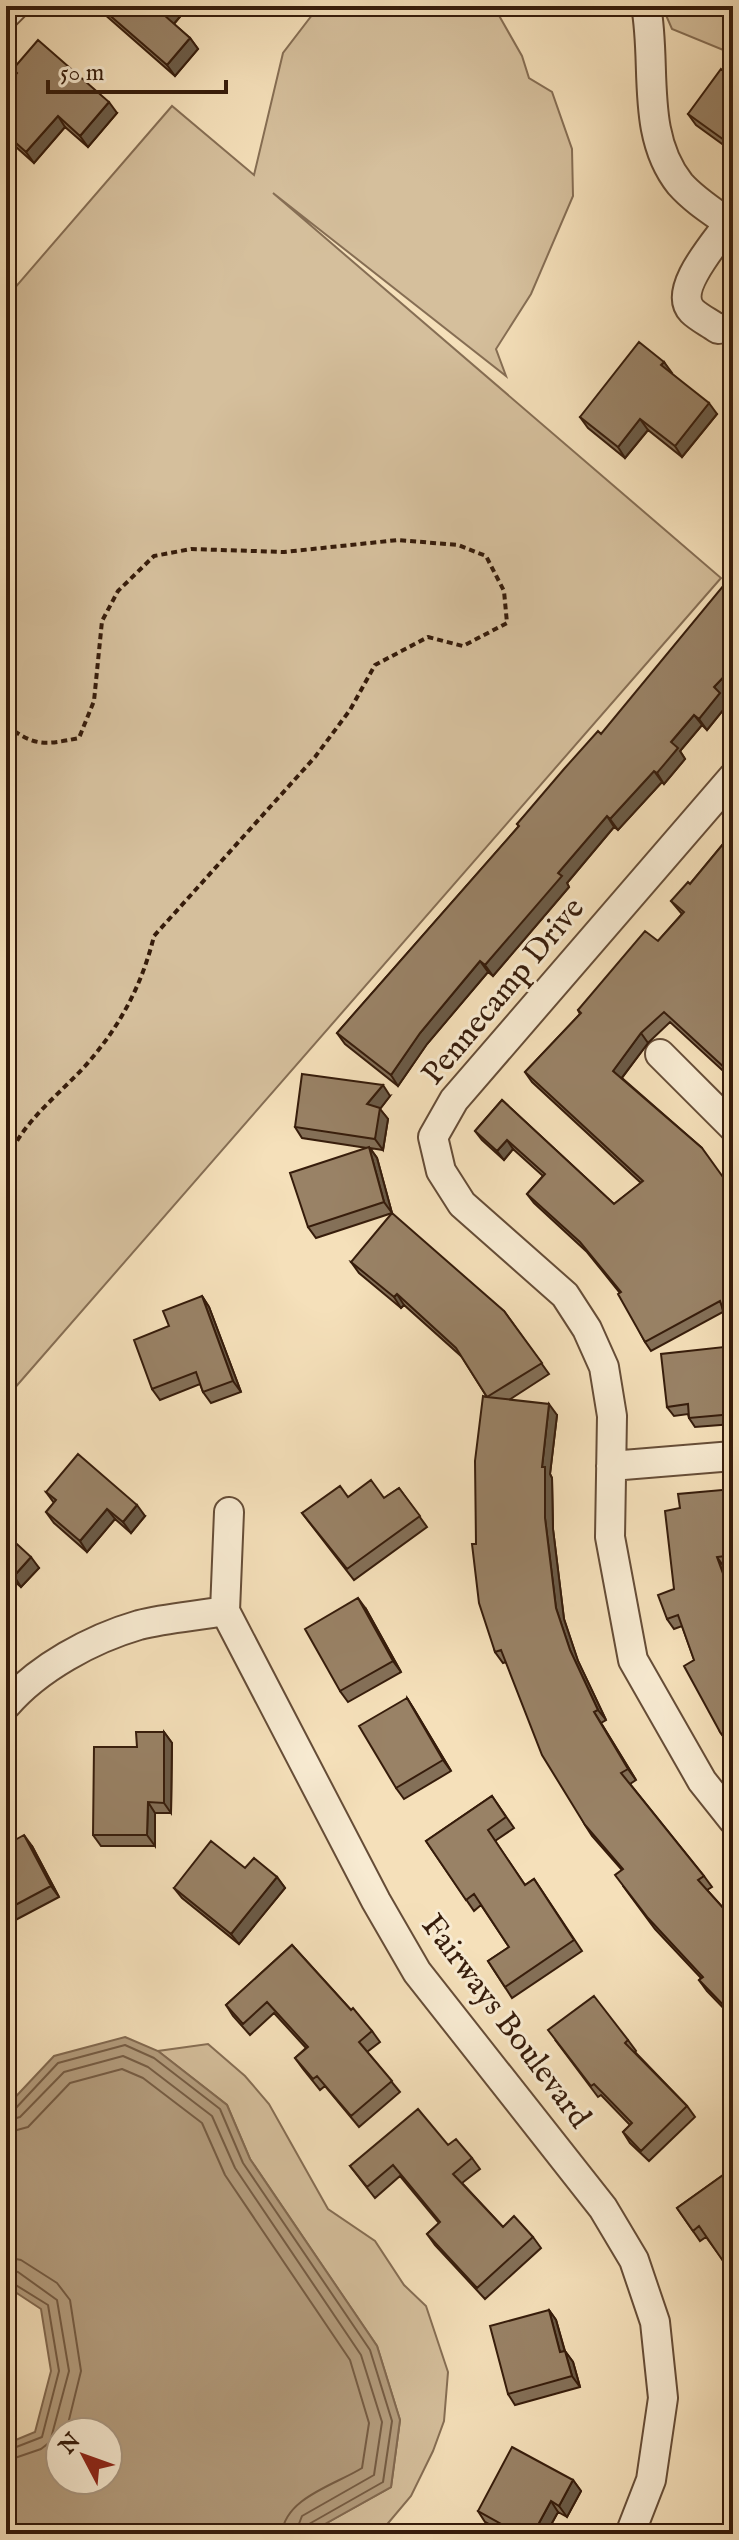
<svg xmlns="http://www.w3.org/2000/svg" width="739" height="2540" viewBox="0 0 739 2540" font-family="'IM FELL English',serif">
<rect width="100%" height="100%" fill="#f5e0ba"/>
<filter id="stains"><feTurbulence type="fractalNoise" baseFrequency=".0025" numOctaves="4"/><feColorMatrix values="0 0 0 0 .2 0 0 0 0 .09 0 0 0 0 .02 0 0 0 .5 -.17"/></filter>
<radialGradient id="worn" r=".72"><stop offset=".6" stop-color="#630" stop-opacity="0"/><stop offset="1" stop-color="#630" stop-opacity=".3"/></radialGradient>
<path fill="#d5bf9c" stroke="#866e54" stroke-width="2" d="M319 6H486L497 12 522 56 529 78 552 92 572 149 573 196 531 294 496 349 506 376 273 193 721 578 6 1398V298L172 106 254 175 283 53Z
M662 6H733V54L672 29Z
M208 2044 245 2076 269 2104 328 2209 375 2241 404 2285 426 2306 448 2372 444 2421 433 2451 411 2496 384 2528 358 2534H307L391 2487 400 2420 377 2346 250 2159 227 2105 158 2051Z"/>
<path fill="#b49d7e" stroke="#826950" stroke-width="2" fill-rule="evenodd" d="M125 2037 158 2051 227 2105 250 2159 377 2346 400 2420 391 2487 307 2534H6V2444L35 2432 51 2371 41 2309 6 2286V2107L54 2056ZM60 2432H108V2480H60Z"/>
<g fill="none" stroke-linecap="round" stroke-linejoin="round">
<path stroke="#755c44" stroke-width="2" d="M6 2111 15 2109 58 2063 125 2045 154 2058 220 2109 243 2163 370 2350 392 2421 383 2482 309 2524 305 2534
M6 2121 20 2117 64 2072 123 2056 148 2067 212 2116 235 2168 361 2355 382 2422 374 2475 302 2516 295 2534
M6 2133 28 2127 70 2083 122 2069 143 2078 202 2123 225 2175 350 2360 369 2423 362 2468C337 2484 284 2498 282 2534
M6 2257 21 2260 57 2283 70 2300 81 2371 66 2432
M6 2269 18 2272 57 2300 69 2371 50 2442 41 2449 6 2461
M6 2279 48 2305 59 2371 42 2437 6 2451"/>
<defs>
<path id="minor" d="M646 6C657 64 640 134 680 184 695 201 715 213 733 226
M6 14 14 6
M729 223C716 242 672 290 692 311 699 318 710 323 718 329L733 327
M733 777 454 1100 433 1137 441 1171 462 1204 565 1295 587 1329 604 1367 612 1416 610 1537 633 1660 702 1781 733 1820
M660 1054 733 1127
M611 1466 733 1456
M229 1512 225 1611 376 1901 417 1972 603 2208 634 2260 655 2322 663 2398 651 2480 630 2534
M6 1705C38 1668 91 1639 139 1625 166 1618 197 1616 225 1611"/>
</defs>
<use href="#minor" stroke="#664d37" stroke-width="32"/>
<path stroke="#361c0b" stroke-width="4" stroke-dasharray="6 4" stroke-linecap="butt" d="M6 725C35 747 44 745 79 738L94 701 102 621 118 591 154 556 191 549 284 552 398 540 458 545 486 556 504 591 507 623 463 646 428 637 375 665 350 710 315 757 154 936C143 981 123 1021 92 1058 64 1092 21 1120 6 1164"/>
<use href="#minor" stroke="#f8ebd2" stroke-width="28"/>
</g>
<path fill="#847058" stroke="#361c0b" stroke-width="2" d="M95 6H189L174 24 190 38 198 49 175 76Z
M13 69 117 113 88 147 65 127 34 163 6 138V86L16 74Z
M733 78V160L727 152 729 149 696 125 688 114Z
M664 362 671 373 717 414 682 457 648 430 625 458 588 428 580 417Z
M723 697 728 704 707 730 702 725 680 751 685 759 664 784 662 782 618 830 614 827 567 883 569 887 493 976 488 972 427 1044 398 1086 345 1044 337 1033 519 826 517 824 601 734Z
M733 832V1080L670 1022 648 1043 622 1078 702 1148 723 1312 651 1351 645 1342 620 1293 587 1252 534 1203 527 1194 543 1176 513 1149 504 1160 482 1140 475 1131 502 1100 614 1204 641 1183 532 1082 525 1072 580 1014 578 1010 658 941 682 914 671 901 690 884Z
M390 1096 380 1109 388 1119 383 1150 370 1148 377 1158 392 1213 316 1238 308 1227 367 1148 302 1138 295 1127Z
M351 1262 504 1311 549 1374 509 1400 557 1415 550 1474 552 1478 553 1529 564 1619 578 1661 606 1720 601 1723 636 1780 630 1784 704 1876 712 1887 707 1890 733 1919V2018L707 1991 699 1980 701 1978 655 1929 623 1886 622 1870 592 1836 585 1825 506 1662 503 1663 495 1652 476 1544 487 1397 462 1357 404 1305 401 1308 359 1273Z
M202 1296 209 1307 241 1392 211 1403 203 1392 200 1384 160 1400 152 1389 169 1326Z
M733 1346V1424L695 1427 689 1418 688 1414 674 1416 667 1407Z
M399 1488 427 1527 354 1580 302 1513 348 1497 384 1498Z
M733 1489V1566L724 1567 733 1592V1750L720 1732 682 1626 674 1629 667 1619 674 1589 680 1508Z
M46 1492 145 1516 131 1533 115 1519 87 1552 54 1523 46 1512 54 1503Z
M6 1534 39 1568 21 1587 12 1579 6 1586Z
M366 1609 401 1672 348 1702 340 1691Z
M407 1698 451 1771 404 1799 396 1788Z
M164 1732 172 1743 171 1813H155V1846H101L93 1835 137 1747Z
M492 1796 514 1828 495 1841 525 1885 534 1879 582 1951 512 1998 488 1961 509 1947 481 1905 474 1911 426 1841Z
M6 1845 32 1846 59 1897 6 1925Z
M245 1868 277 1877 285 1888 239 1944 182 1898 174 1888Z
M292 1945 351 2010 372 2031 380 2042 367 2052 400 2092 359 2127 325 2086 320 2090 303 2069 295 2058 306 2048 274 2013 250 2035 233 2016 226 2005Z
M628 2040 636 2051 635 2052 687 2106 695 2117 649 2161 630 2143 623 2132 630 2125 601 2095 598 2097 556 2041Z
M448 2145 472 2158 480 2169 462 2183 503 2227 533 2237 541 2248 485 2299 435 2245 427 2234 439 2223 400 2176 375 2198 350 2166Z
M733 2168V2270L731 2271 706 2237 700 2241 677 2208Z
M549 2310 556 2320 565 2351 573 2362 580 2387 515 2405 508 2394Z
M573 2480 581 2491 567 2517 558 2512 546 2534H507L485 2522 478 2511Z"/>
<path fill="#6b5b47" stroke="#361c0b" stroke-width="2" d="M172 6H189L172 26 164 15Z
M190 38 198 49 175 76 167 65Z
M109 102 117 113 88 147 80 136Z
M58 116 65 127 34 163 26 152Z
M664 362 672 373 669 376 661 365Z
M709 403 717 414 682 457 675 446Z
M640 419 648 430 625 458 618 447Z
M733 667V686L723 697 728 704 707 730 699 719 714 687Z
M694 715 702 725 680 751 685 759 664 784 657 773 671 742Z
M654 771 662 782 618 830 610 819Z
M607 816 614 827 567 883 569 887 493 976 485 965 558 873Z
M480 961 488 972 427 1044 398 1086 391 1075 420 1033Z
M641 1033 648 1043 620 1080 613 1071Z
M733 1063V1079L727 1070Z
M383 1085 390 1096 380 1109 388 1119 383 1150 375 1139 367 1104Z
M507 1140 513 1149 504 1160 497 1151Z
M369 1147 377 1158 392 1213 384 1202Z
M397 1294 404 1305 401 1308 394 1297Z
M202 1296 209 1307 241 1392 233 1381Z
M549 1404 557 1415 550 1474 552 1478 553 1529 564 1619 578 1661 606 1720 598 1710 570 1650 556 1608 545 1518 542 1467Z
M137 1505 145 1516 131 1533 123 1522Z
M107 1509 115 1519 87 1552 80 1541Z
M31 1557 39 1568 21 1587 14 1576Z
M717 1557 724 1567 733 1592V1601Z
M6 1570 12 1579 6 1586Z
M358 1598 366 1609 401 1672 393 1661Z
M407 1698 414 1709 451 1771 443 1760Z
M594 1712 601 1723 636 1780 628 1769Z
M164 1732 172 1743 171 1813 164 1803Z
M148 1802 155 1813V1846L147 1835Z
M24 1835 32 1846 59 1897 51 1886Z
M277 1877 285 1888 239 1944 231 1934Z
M549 2310 556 2320 568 2363 560 2352Z
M565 2351 573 2362 580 2387 572 2376Z
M573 2480 581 2491 567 2517 559 2506Z
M551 2501 558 2512 546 2534H533Z"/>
<path fill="#998266" stroke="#361c0b" stroke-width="2" d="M99 6H172L164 15 190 38 167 65Z
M38 40 109 102 80 136 58 116 26 152 6 134V86L17 73 13 69Z
M721 69 733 78V156L727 152 731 145 688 114Z
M639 342 664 362 661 365 709 403 675 446 640 419 618 447 580 417Z
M733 574V667L714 687 720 693 699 719 694 715 671 742 678 748 657 773 654 771 610 819 607 816 558 873 562 876 485 965 480 961 420 1033 391 1075 337 1033 519 826 517 824 564 769 598 731 601 734Z
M733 832V1063L727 1070 664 1012 641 1033 613 1071 702 1148 733 1191V1340L720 1301 645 1342 618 1294 621 1292 580 1242 527 1194 545 1174 507 1140 497 1151 475 1131 502 1100 614 1204 643 1181 525 1072 581 1013 578 1010 645 931 658 941 684 912 671 901 688 882 690 884Z
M302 1074 383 1085 367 1104 380 1108 375 1139 295 1127Z
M369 1147 384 1202 308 1227 290 1173Z
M392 1213 504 1311 542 1363 487 1397 549 1404 542 1467H545V1518L556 1608 570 1650 598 1710 594 1712 628 1769 621 1773 704 1876 698 1880 733 1919V2015L699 1980 703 1977 648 1918 615 1875 623 1869 585 1825 542 1755 501 1650 495 1652 479 1603 472 1544H476L475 1461 483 1396 487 1397 456 1348 397 1294 394 1297 351 1262Z
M202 1296 233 1381 203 1392 196 1372 152 1389 134 1340 169 1326 163 1311Z
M733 1346V1414L689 1418 688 1404 667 1407 661 1354Z
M78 1454 137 1505 123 1522 107 1509 80 1541 46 1512 56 1500 46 1492Z
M371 1480 384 1498 399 1488 420 1516 347 1569 302 1513 340 1486 348 1497Z
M733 1489V1555L717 1557 733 1601V1749L720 1732 684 1666 694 1660 678 1615 667 1619 658 1595 674 1589 665 1511 680 1508 678 1494Z
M6 1534 31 1557 14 1576 6 1569Z
M358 1598 393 1661 340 1691 305 1629Z
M407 1698 443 1760 396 1788 359 1726Z
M136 1732H164V1803L148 1802 147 1835H93L94 1747H137Z
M492 1796 506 1817 488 1830 525 1885 534 1879 574 1940 505 1987 488 1961 509 1947 474 1894 466 1900 426 1841Z
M24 1835 51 1886 6 1910V1845Z
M211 1841 245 1868 254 1858 277 1877 231 1934 174 1888Z
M292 1945 351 2010 353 2008 372 2031 359 2042 392 2081 351 2116 317 2076 313 2079 295 2058 308 2047 267 2002 243 2024 226 2005Z
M594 1996 628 2040 625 2043 687 2106 641 2151 623 2132 632 2123 594 2084 591 2086 548 2030Z
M418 2109 448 2145 456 2139 472 2158 453 2174 503 2227 514 2216 533 2237 477 2288 427 2234 440 2222 393 2165 367 2187 350 2166Z
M733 2168V2255L723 2261 699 2226 693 2231 677 2208Z
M549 2310 560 2352 565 2351 572 2376 508 2394 490 2326Z
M512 2447 573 2480 559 2506 551 2501 533 2534H519L478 2511Z
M733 2511V2521L728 2518Z"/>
<g text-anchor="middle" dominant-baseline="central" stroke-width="6" stroke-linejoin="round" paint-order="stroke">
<g font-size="32" fill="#361c0b" stroke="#f8ebd2">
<text transform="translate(504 992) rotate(-50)">Pennecamp Drive</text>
<text transform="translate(505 2022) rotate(53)">Fairways Boulevard</text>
</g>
</g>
<rect width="739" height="2540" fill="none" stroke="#f5e0ba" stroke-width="32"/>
<rect x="8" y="8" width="723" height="2524" fill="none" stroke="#361c0b" stroke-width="4"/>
<rect x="16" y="16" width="707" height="2508" fill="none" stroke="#361c0b" stroke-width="2"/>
<g transform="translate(84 2456) rotate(311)"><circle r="38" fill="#f8ebd2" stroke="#aa9882" stroke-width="2"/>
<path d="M0-6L14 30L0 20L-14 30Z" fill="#8f2418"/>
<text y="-12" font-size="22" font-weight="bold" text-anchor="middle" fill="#361c0b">N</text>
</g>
<path d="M48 80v12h178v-12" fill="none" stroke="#361c0b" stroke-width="4"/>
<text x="60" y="80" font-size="24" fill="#361c0b" stroke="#f8ebd2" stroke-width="6" paint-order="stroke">50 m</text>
<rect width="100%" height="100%" filter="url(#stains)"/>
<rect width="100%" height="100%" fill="url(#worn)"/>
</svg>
